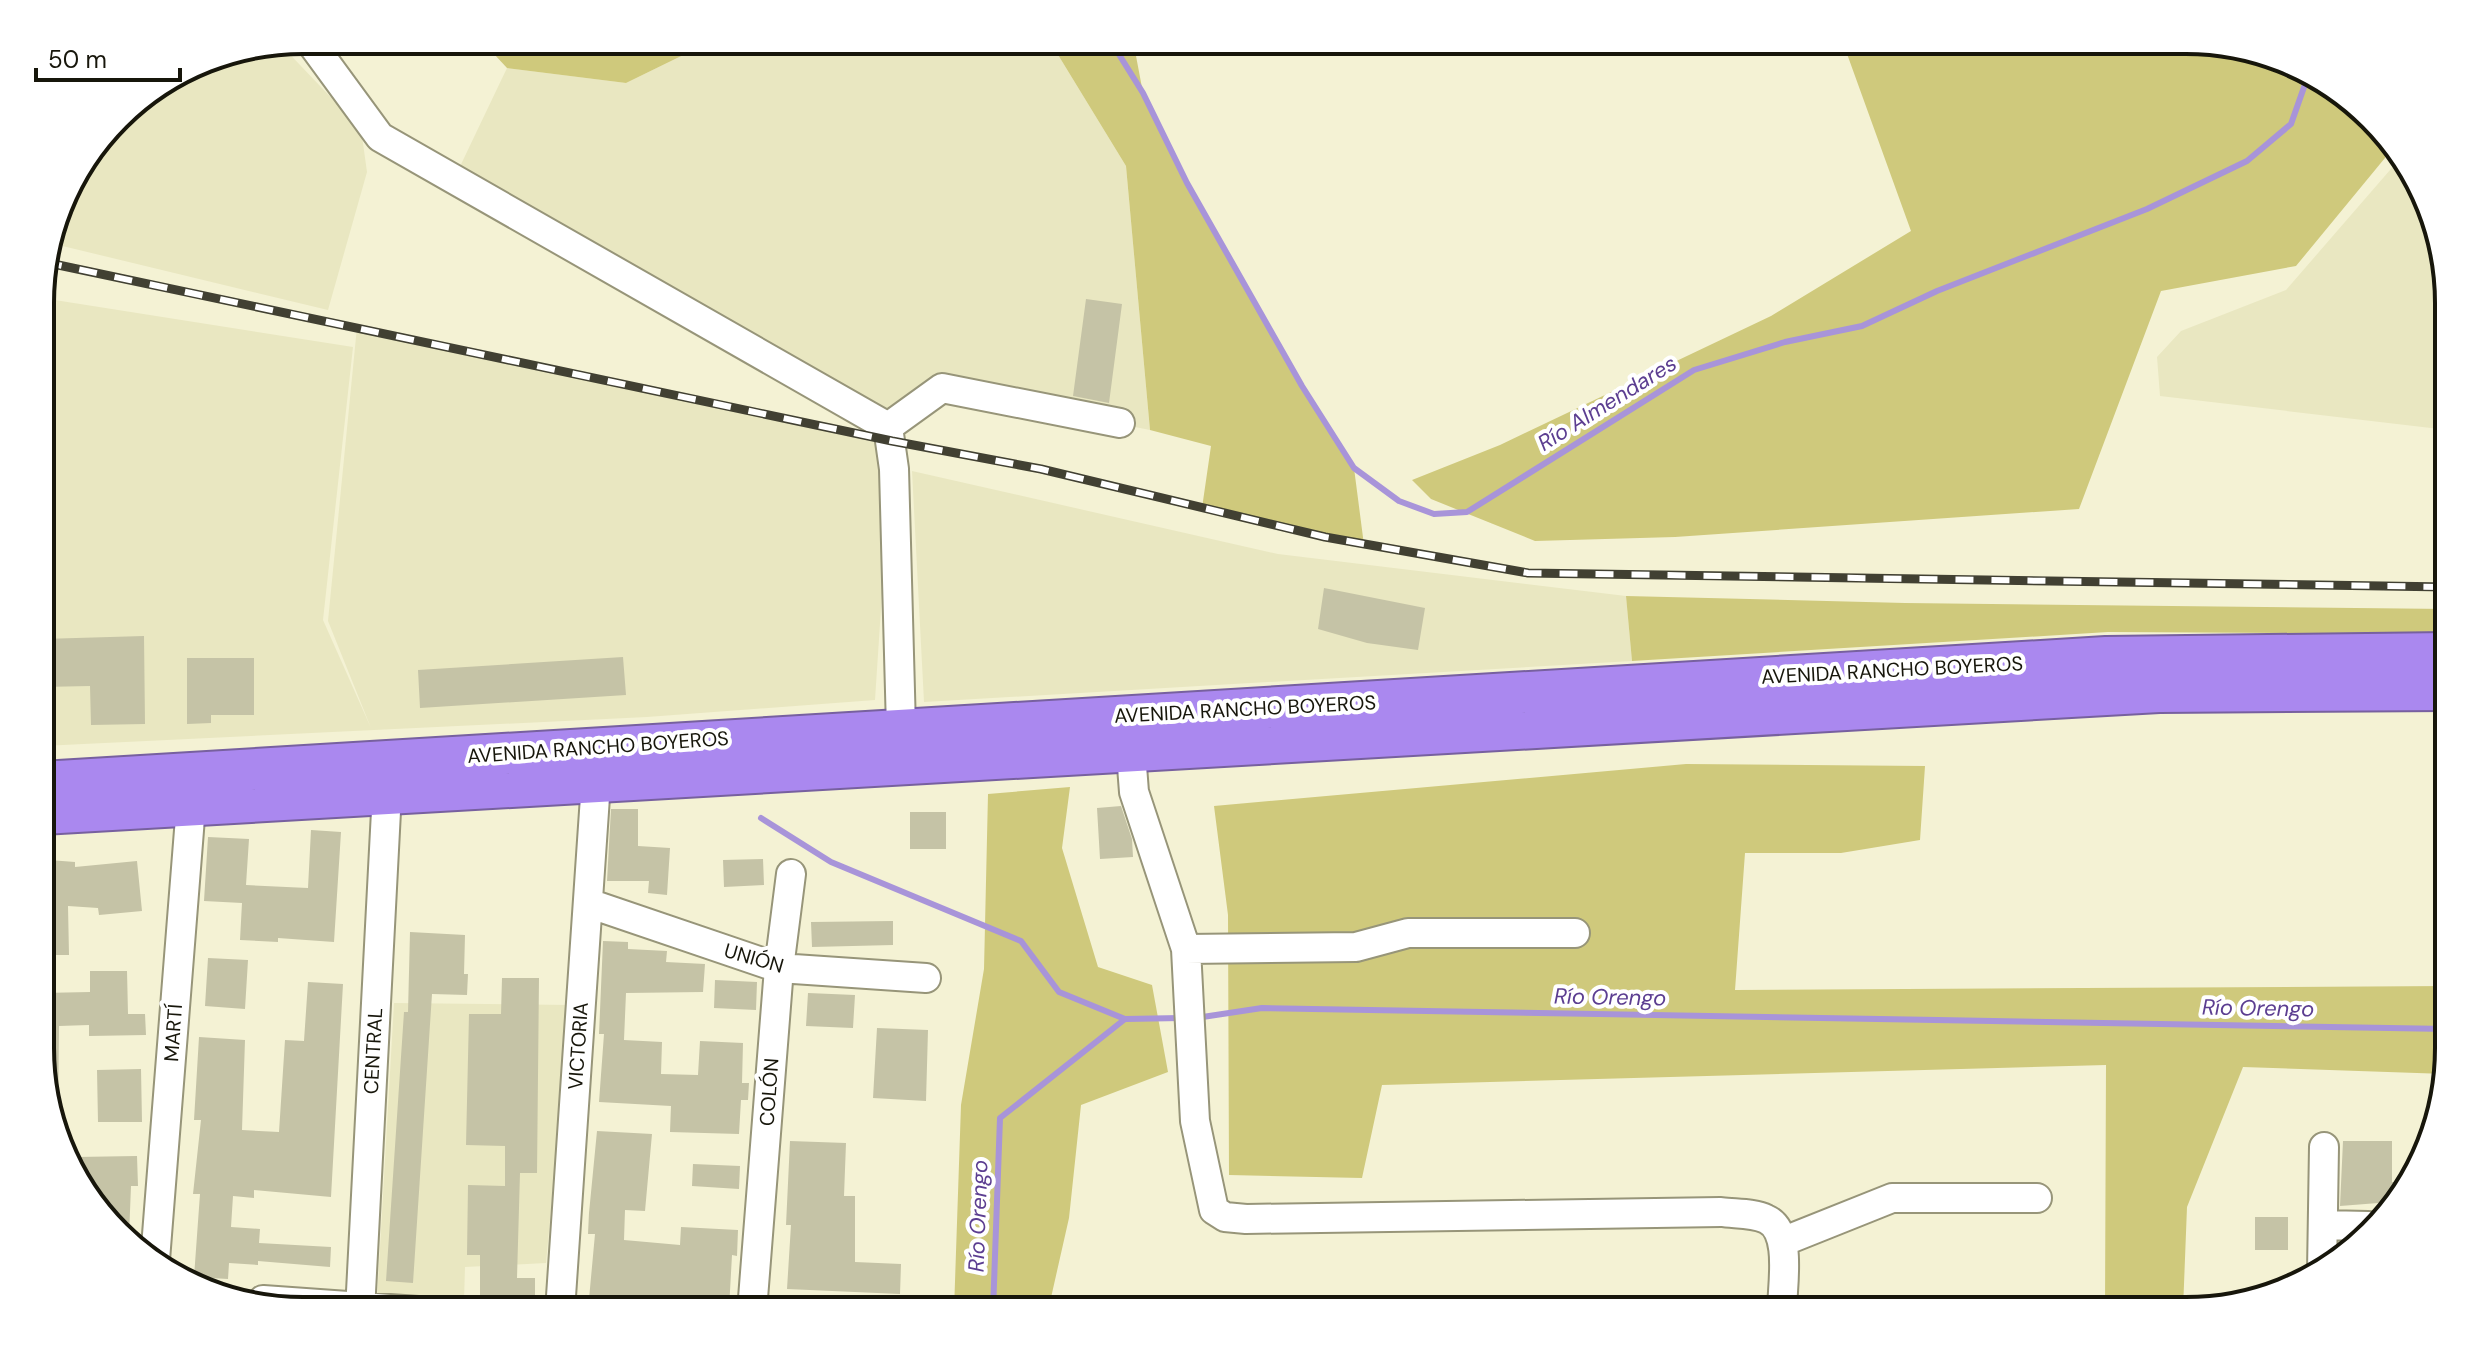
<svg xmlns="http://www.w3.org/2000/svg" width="2489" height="1351" viewBox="0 0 2489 1351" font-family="'DM Sans',sans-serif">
<rect width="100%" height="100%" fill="#f4f2d4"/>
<path fill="#e9e7c1" d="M714 40H1049L1126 166 1150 430 942 388 888 427 454 179 507 68 626 83Z
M280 44 361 129 367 172 328 310 50 243 67 186 129 105 203 60Z
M2403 155 2448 285V430L2160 396 2157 357 2181 331 2286 290Z
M42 298 353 347 323 620 371 728 328 621 357 327 892 441 875 700 647 717 42 746Z
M912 471 1278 554 1626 596 1632 661 924 702Z
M394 1003 570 1005 546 1263 465 1267 464 1301 377 1300Z
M774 1302 954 1311H773Z"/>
<path fill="#cfc97c" d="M481 40H714L626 83 507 68Z
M1049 40H1133L1143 93 1187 183 1302 386 1354 468 1364 545 1202 508 1211 446 1150 430 1126 166Z
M1842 40H2187L2317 75 2394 147 2296 266 2161 291 2079 509 1675 537 1535 541 1431 499 1412 480 1500 445 1771 316 1911 231Z
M1626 596 1905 603 2448 609V634L2108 632 1632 661Z
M1686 764 1925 766 1920 840 1841 853H1745L1735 990 2448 986 2446 1074 2243 1067 2187 1207 2183 1310H2105L2106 1065 1382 1085 1362 1178 1229 1175 1228 915 1214 806Z
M1070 787 1062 848 1098 967 1152 985 1168 1072 1081 1105 1069 1218 1048 1311H954L961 1105 984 969 988 794Z"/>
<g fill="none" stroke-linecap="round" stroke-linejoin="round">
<path stroke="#a894d9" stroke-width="6" d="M1110 40 1143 93 1187 183 1302 386 1354 468 1399 501 1434 514 1467 512 1694 370 1785 342 1862 326 1937 291 2147 209 2247 161 2291 124 2309 73
M761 818 831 862 1021 941 1059 992 1125 1019
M1196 1018 1262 1008 2448 1029
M993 1311 1000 1118 1125 1019 1181 1018"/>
</g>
<path fill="#c5c3a6" d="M1086 299 1122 304 1109 403 1073 396Z
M1324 588 1425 608 1418 650 1367 643 1318 629Z
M144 636 145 724 91 725 90 686 42 687V639Z
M623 657 626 695 420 708 418 670Z
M187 658H254V715H211V723L187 724Z
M1121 806 1132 839 1133 857 1100 859 1097 808Z
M611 809H638V846L670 848 667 895 648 893 649 881H607Z
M910 812H946V849H910Z
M311 830 341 832 334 942 278 938V942L240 940 242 903 204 901 208 837 249 839 246 885 308 888Z
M763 859 764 885 724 887 723 860Z
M49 860 75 862V867L137 861 142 911 99 915 98 908 68 906 69 955H45Z
M893 921V945L812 947 811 922Z
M410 932 465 935 464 974H468L467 995 432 994 413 1283 386 1281 404 1012H408Z
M603 941 628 942V949L667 951 666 962 705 964 703 992 626 993 624 1040 662 1042 661 1074 698 1075 700 1041 743 1043 742 1083H749L748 1100H741L739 1134 670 1132 671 1106 599 1102 604 1034H599Z
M208 958 248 960 245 1009 205 1006Z
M90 971H127L128 1014H145L146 1035 89 1036V1025L59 1026 58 1125 42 1082V993L90 992Z
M502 978H539L537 1173H520L517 1278H535V1295H480V1255H467L468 1185 505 1186V1146L466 1145 469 1014H501Z
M715 980 757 982 756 1010 714 1008Z
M308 982 343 984 331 1197 254 1190V1198L233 1196 231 1227 260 1229 259 1243 331 1247 330 1267 258 1261V1265L229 1263 228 1279 194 1277 200 1194H193L201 1120H194L199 1037 245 1040 242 1130 279 1132 285 1040 304 1041Z
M808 993 855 995 853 1028 806 1026Z
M877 1028 928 1030 926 1101 873 1098Z
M141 1069 142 1122H98L97 1070Z
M597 1131 652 1134 645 1211 625 1210 624 1240 680 1245 681 1227 738 1230 737 1256 732 1255 729 1309 588 1310 595 1234H588L589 1213Z
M790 1141 846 1143 844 1196H855V1262L901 1264 900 1294 787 1289 791 1225H786Z
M2343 1141H2392V1182H2411L2391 1202 2340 1206Z
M137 1156 138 1186H131L129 1236 84 1194 76 1173V1157Z
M693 1164 740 1166 739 1189 692 1186Z
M2255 1217H2288V1250H2255Z"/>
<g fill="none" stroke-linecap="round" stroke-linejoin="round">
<defs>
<path id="minor" d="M309 40 380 137 888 427 894 469 901 728
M888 427 942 388 1120 423
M1131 753 1134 792 1186 949 1195 1121 1214 1210 1225 1217 1246 1219 1721 1212C1735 1214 1754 1213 1766 1219 1793 1231 1782 1286 1782 1311
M588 903 779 968 926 978
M1186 949 1356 947 1408 933H1575
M2323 1225 2368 1226
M1782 1242 1892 1198H2037
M155 1260 191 805
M2322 1271 2324 1147
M263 1300 418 1311
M360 1311 387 792
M560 1311 596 782
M752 1311 779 968 791 874"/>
<path id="highway" d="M42 782 2106 657 2448 653
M42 814 2159 692 2448 690"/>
</defs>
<use href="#minor" stroke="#979579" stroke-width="32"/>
<use href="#highway" stroke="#77609f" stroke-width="44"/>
<use href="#minor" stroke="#fff" stroke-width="28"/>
<use href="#highway" stroke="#aa88ef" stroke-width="40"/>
<defs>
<path id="rail" d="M44 262 892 441 1041 469 1325 537 1528 573 2448 587"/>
</defs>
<use href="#rail" stroke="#414032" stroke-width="9"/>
<use href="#rail" stroke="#fff" stroke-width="6" stroke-dasharray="18" stroke-linecap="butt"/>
</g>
<g text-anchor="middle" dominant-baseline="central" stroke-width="8" stroke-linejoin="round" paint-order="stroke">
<g font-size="20" fill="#17160b" stroke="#fff">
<text transform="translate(1892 670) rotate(-3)">AVENIDA RANCHO BOYEROS</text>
<text transform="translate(1245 709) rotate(-3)">AVENIDA RANCHO BOYEROS</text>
<text transform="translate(598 747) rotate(-4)">AVENIDA RANCHO BOYEROS</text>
<text transform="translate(754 958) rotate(16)">UNIÓN</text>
<text transform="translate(173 1033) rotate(-86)">MARTÍ</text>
<text transform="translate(578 1046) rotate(-86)">VICTORIA</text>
<text transform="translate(373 1051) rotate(-87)">CENTRAL</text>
<text transform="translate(769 1092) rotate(-86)">COLÓN</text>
</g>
<g font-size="22" font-style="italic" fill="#5c3e91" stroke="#fff">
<text transform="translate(1607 403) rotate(-32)">Río Almendares</text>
<text transform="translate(1610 997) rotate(1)">Río Orengo</text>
<text transform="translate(2258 1008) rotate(1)">Río Orengo</text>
<text transform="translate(978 1216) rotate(-88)">Río Orengo</text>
</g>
</g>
<path d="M0 0H2489V1351H0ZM303 54H2186A249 249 0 0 1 2435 303V1048A249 249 0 0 1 2186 1297H303A249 249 0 0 1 54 1048V303A249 249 0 0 1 303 54Z" fill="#fff" fill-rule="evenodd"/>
<path fill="none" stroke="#17160b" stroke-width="4" d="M303 54H2186A249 249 0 0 1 2435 303V1048A249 249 0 0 1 2186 1297H303A249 249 0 0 1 54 1048V303A249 249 0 0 1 303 54Z"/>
<path d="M36 68v12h144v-12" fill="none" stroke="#17160b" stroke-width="4"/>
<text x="48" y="68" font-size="24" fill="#17160b" stroke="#ffffff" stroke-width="6" paint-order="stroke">50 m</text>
</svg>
